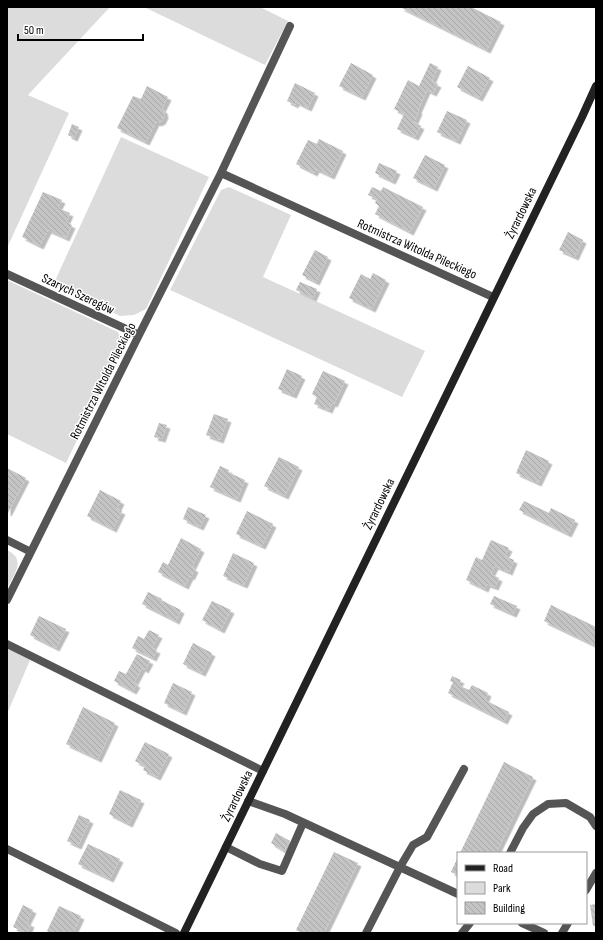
<svg xmlns="http://www.w3.org/2000/svg" width="603" height="940" viewBox="0 0 603 940" font-family="'Sofia Sans Condensed',sans-serif">
<defs>
<pattern id="building-back-hatch" width="6" height="6" patternUnits="userSpaceOnUse"><rect width="6" height="6" fill="#c4c4c4"/><path d="M-1 5l2 2M0 0l6 6M5-1l2 2" fill="none" stroke="#a7a7a7"/></pattern>
<filter id="shadow"><feDropShadow dx="3.5" dy="3.5" stdDeviation="0" flood-color="#0004"/></filter>
</defs>
<rect width="100%" height="100%" fill="#fff"/>
<path fill="#dcdcdc" d="M7 7H110L28 95 69 113 7 248Z
M144 7H260L288 21 265 65Z
M121 137 209 177 146 309 134 315 120 316 54 283Z
M229 187 291 215 263 277 425 351 402 397 179 294 170 290 221 190Z
M7 280 118 332 123 345 66 463 7 434Z
M7 550C27 560 14 574 7 588Z
M7 648 30 660 7 714Z"/>
<path fill="url(#building-back-hatch)" filter="url(#shadow)" d="M400 7H471L501 22 487 50Z
M351 63 373 75 362 97 339 86Z
M430 63 438 67 432 81 438 84 433 93 427 90 418 110 419 111 414 122 421 126 415 137 397 129 404 114 394 109 408 80 419 86Z
M468 66 490 78 479 98 457 87Z
M295 83 315 93 308 108 296 102 295 105 287 101Z
M147 86 168 97 162 109 164 110 165 115 162 121 158 123 156 122 146 142 117 128 133 96 141 99Z
M447 111 467 120 457 141 437 132Z
M72 124 79 127 74 138 68 135Z
M319 139 343 151 331 176 316 169 314 173 296 164 308 140 317 144Z
M425 155 445 165 434 188 413 178Z
M379 163 397 171 392 181 375 173Z
M372 187 381 191 383 187 423 207 410 232 375 214 379 206 375 203 377 199 368 195Z
M43 192 62 200 58 208 70 213 66 222 72 225 66 238 48 230 40 246 22 237Z
M568 232 583 240 575 257 559 250Z
M315 250 328 257 316 282 302 275Z
M373 273 386 280 372 309 349 298 361 274 370 279Z
M300 282 317 289 313 298 296 290Z
M287 369 302 376 293 395 278 389Z
M323 371 345 381 334 404 332 403 329 410 314 404 317 397 312 394Z
M214 414 228 419 220 440 206 435Z
M159 423 167 425 162 439 154 437Z
M526 450 549 461 538 483 516 473Z
M279 457 299 467 285 496 264 486Z
M220 466 229 470 228 472 245 480 237 499 210 487Z
M7 468 26 478 8 513 7 512Z
M100 490 121 501 117 509 122 511 113 529 87 516Z
M524 501 549 513 551 508 575 520 568 534 519 510Z
M188 507 206 515 200 527 183 519Z
M247 511 273 524 262 546 236 534Z
M181 538 201 549 192 567 195 569 191 577 190 576 185 586 158 572 163 562 168 565Z
M491 540 509 548 505 556 514 560 509 572 495 566 491 574 499 578 495 587 487 584 485 589 466 580 476 557 482 560Z
M233 553 254 563 244 585 223 576Z
M148 592 162 599 161 600 181 610 176 621 142 604Z
M494 596 517 606 513 614 490 604Z
M212 601 231 610 221 630 202 620Z
M551 605 596 627V646L544 621Z
M39 616 66 629 56 648 30 635Z
M149 630 159 635 152 648 157 650 153 658 132 648 138 636 144 639Z
M193 643 212 653 202 673 183 664Z
M137 654 150 661 145 670 142 668 134 683 137 684 133 691 114 681 119 671 126 674Z
M452 676 461 680 458 685 469 690 472 685 488 693 485 700 509 712 504 721 448 693 453 682 450 681Z
M173 683 192 692 183 712 164 703Z
M83 707 115 723 98 759 66 744Z
M145 742 169 754 157 777 143 770 145 766 135 761Z
M504 762 533 777 496 853H460Z
M120 790 141 800 129 824 109 814Z
M79 815 90 820 78 846 67 841Z
M276 833 290 841 284 851 271 843Z
M88 844 120 859 110 879 78 864Z
M334 852 358 863 324 933H302L296 930Z
M458 857V875L451 872Z
M596 904V926H593L590 905Z
M23 905 33 910 27 922 31 924 27 933 13 927Z
M59 906 81 916 73 933H51L47 931Z"/>
<g fill="none" stroke-linecap="round" stroke-linejoin="round">
<path stroke="#555" stroke-width="8" d="M248 801 285 814 458 894
M226 847 260 864 282 871 303 823
M510 853 523 828 533 814 548 804 566 803 590 817 596 826
M586 890 596 873
M522 923 544 933
M366 933 400 867 413 845 427 837 464 769
M462 933 470 923
M562 933 568 923"/>
<path stroke="#555" stroke-width="8" d="M221 173 493 297
M7 274 139 335
M7 540 31 552
M7 600 139 335 221 173 290 26
M7 644 263 771
M7 849 176 933"/>
<path stroke="#222" stroke-width="8" d="M184 933 582 117 596 86"/>
</g>
<g text-anchor="middle" dominant-baseline="central" stroke-width="3" stroke-linejoin="round" paint-order="stroke">
<g font-size="13" fill="#000" stroke="#fff">
<text transform="translate(521 213) rotate(-64)">Żyrardowska</text>
<text transform="translate(417 249) rotate(24)">Rotmistrza Witolda Pileckiego</text>
<text transform="translate(78 294) rotate(25)">Szarych Szeregów</text>
<text transform="translate(103 381) rotate(-63)">Rotmistrza Witolda Pileckiego</text>
<text transform="translate(379 504) rotate(-64)">Żyrardowska</text>
<text transform="translate(237 796) rotate(-64)">Żyrardowska</text>
</g>
</g>
<rect width="603" height="940" fill="none" stroke="#000000" stroke-width="16"/>
<rect x="457" y="852" width="130" height="72" fill="#ffffff" stroke="#999999"/>
<rect x="465" y="865" width="20" height="6" fill="#222222" stroke="#999999"/>
<text x="493" y="872" font-size="12" fill="#000000">Road</text>
<rect x="465" y="882" width="20" height="12" fill="#dcdcdc" stroke="#999999"/>
<text x="493" y="892" font-size="12" fill="#000000">Park</text>
<rect x="465" y="902" width="20" height="12" fill="url(#building-back-hatch)" stroke="#999999"/>
<text x="493" y="912" font-size="12" fill="#000000">Building</text>
<path d="M18 34v6h125v-6" fill="none" stroke="#000000" stroke-width="2"/>
<text x="24" y="34" font-size="12" fill="#000000" stroke="#ffffff" stroke-width="3" paint-order="stroke">50 m</text>
</svg>
